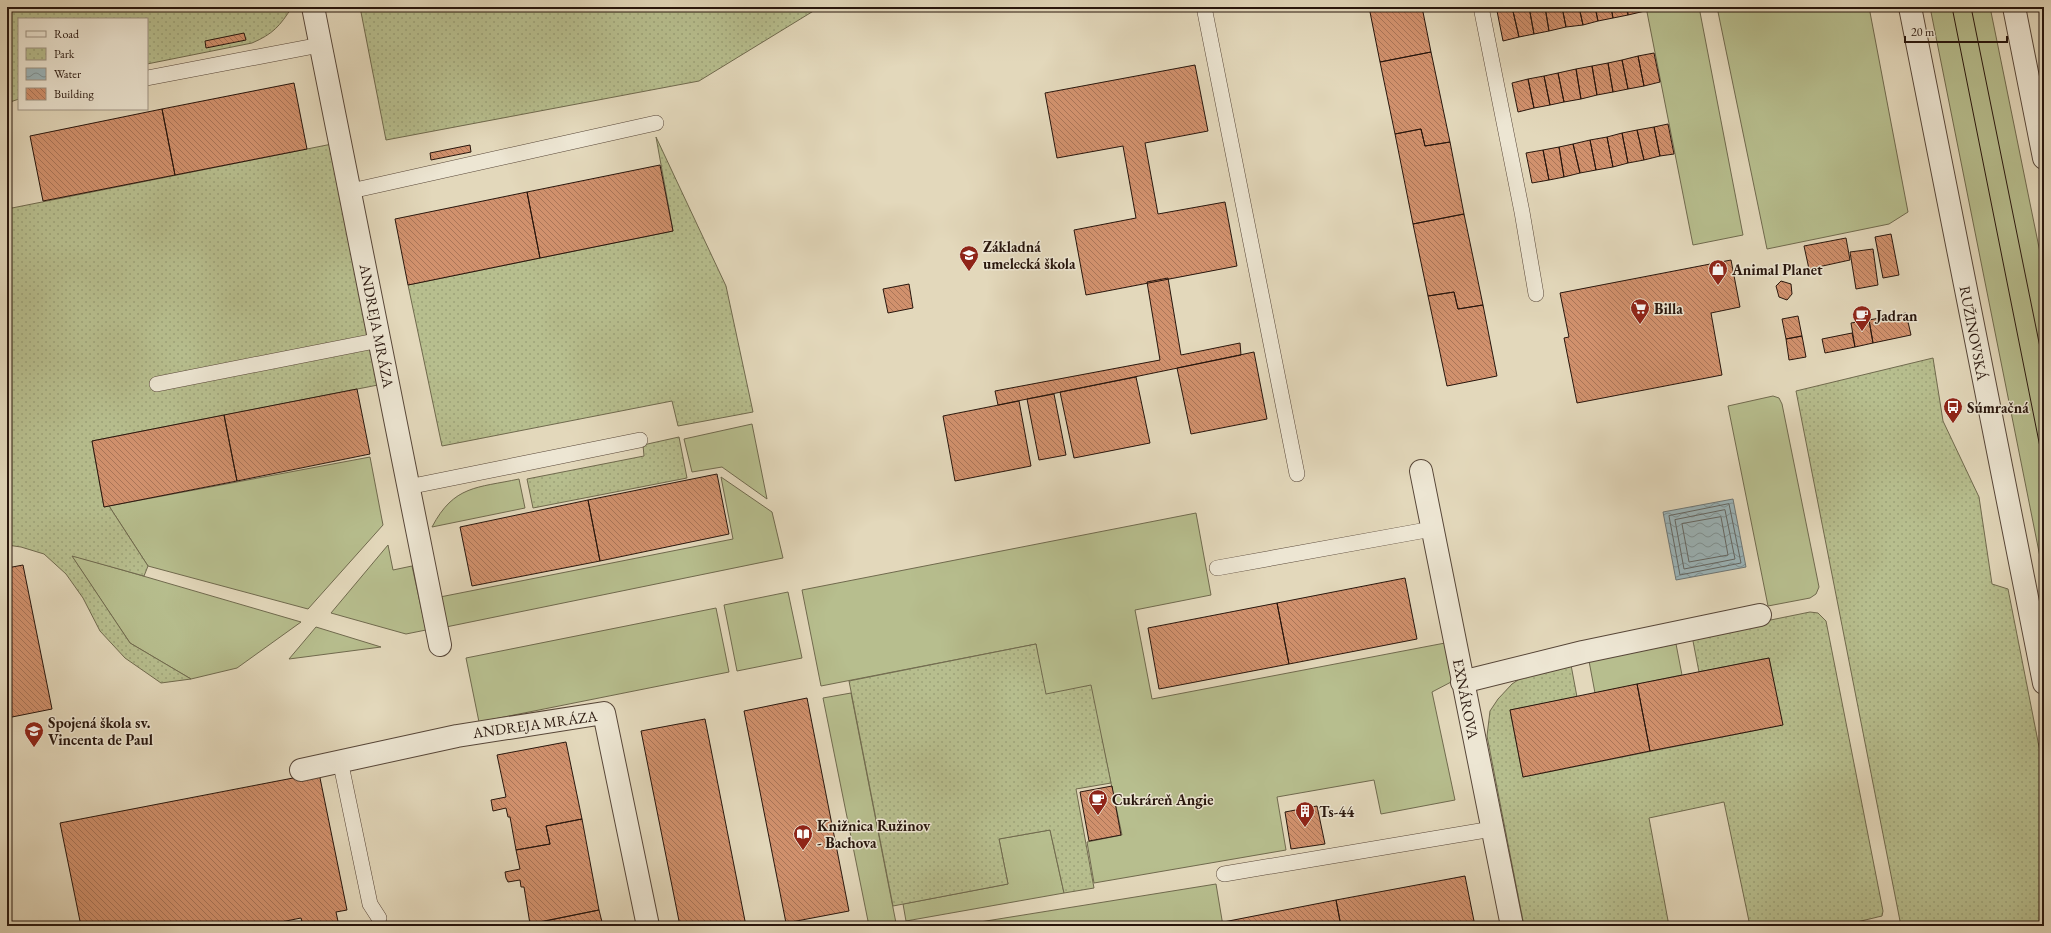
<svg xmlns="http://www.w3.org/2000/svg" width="2051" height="933" viewBox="0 0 2051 933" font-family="'EB Garamond',serif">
<defs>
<pattern id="park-dots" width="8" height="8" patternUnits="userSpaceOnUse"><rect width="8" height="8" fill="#b7be8e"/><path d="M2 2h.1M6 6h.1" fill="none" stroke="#9da379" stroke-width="1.8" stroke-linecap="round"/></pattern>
<pattern id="water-waves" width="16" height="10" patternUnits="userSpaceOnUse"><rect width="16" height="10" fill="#9bb6bc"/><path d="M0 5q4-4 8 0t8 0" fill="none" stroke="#7e9397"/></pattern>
<pattern id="building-back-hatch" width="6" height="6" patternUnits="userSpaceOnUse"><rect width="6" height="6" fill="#d1916d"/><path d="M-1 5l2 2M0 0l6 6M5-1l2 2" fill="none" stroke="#aa7558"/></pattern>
</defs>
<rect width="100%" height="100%" fill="#e3d8bb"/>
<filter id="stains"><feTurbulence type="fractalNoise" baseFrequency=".005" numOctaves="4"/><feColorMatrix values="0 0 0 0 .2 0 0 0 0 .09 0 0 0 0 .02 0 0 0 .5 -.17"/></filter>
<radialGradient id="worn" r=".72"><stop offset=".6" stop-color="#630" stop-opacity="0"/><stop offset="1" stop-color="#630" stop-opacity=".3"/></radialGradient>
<path fill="#b7be8e" stroke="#706a4e" d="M1646 7H1699L1743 235 1693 245Z
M1717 7H1869L1908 212 1889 224 1767 249Z
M1930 7H1990L2044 272V577Z
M1773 396 1779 398 1782 404 1819 587 1816 594 1810 598 1768 606 1728 406Z
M752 424 767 499 722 467 692 472 684 439Z
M370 457 383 525 308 609 148 566 109 506Z
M721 477 772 512 783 558 446 627 440 597 733 539Z
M519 479 525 508 432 527C454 485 477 488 519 479Z
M1196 513 1211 595 1135 610 1152 699 1445 643 1453 681 1432 692 1455 800 1381 814 1374 780 1277 797 1286 850 1094 883 1087 842 1122 835 1101 736 1050 744 1036 644 821 686 802 590Z
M388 545 393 570 412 566 426 630 406 634 331 613Z
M71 555 301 622 237 668 191 679 130 643Z
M788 592 802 658 737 671 724 605Z
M716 608 729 672 479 722 466 658Z
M316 627 381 647 289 659Z
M1676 644 1682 675 1595 693 1589 661Z
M851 693 896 923 869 926 823 698Z
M1050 830 1064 893 906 921 903 904 1008 884 999 839Z
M1216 884 1223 926H955Z"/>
<path fill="url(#park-dots)" stroke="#706a4e" d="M7 7H292C280 26 273 34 252 43L147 64V19H19V99L7 103Z
M360 7H820L699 81 386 140Z
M656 137 726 286 753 412 678 426 672 401 442 446 408 285 673 231Z
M337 143 383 384 92 441 104 507 109 506 148 566 144 576 72 556 130 643 191 679 161 683 125 658 100 631 83 598 66 574 44 554 21 547 7 545V209Z
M1933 358 1943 421 1979 497 1992 584 2008 589 2044 772V926H1901L1796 391Z
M679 437 687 478 533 508 527 479 644 456 643 445Z
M1810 612 1818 613 1826 621 1883 911 1882 916 1840 926H1750L1724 802 1649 818 1669 926H1524L1487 736 1490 711 1498 699 1512 684 1524 676 1571 665 1577 697 1510 710 1523 777 1782 725 1769 658 1699 672 1692 636Z
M1036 644 1046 694 1091 685 1111 783 1076 789 1094 888 1064 893 1050 830 999 839 1008 884 893 906 849 681Z"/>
<path fill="url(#water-waves)" stroke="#6d7676" d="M1733 499 1746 567 1676 580 1663 512Z"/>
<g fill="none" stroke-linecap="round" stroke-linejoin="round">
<path stroke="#626664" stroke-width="1" d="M1729 504 1741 563 1680 575 1669 516Z
M1725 510 1735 559 1684 569 1675 520Z
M1721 517 1728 555 1689 562 1682 524Z"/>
</g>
<path fill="url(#building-back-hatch)" stroke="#28160d" d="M1369 7H1422L1431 52 1380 62Z
M1512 7 1519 37 1503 41 1497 11Z
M1512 7H1529L1534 34 1519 37Z
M1529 7H1545L1549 31 1534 34Z
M1545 7H1562L1566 27 1549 31Z
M1562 7H1579L1583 25 1566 27Z
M1579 7H1595L1598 21 1583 25Z
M1595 7H1611L1613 18 1598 21Z
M1611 7H1627L1628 15 1613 18Z
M1627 7H1644L1645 11 1628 15Z
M244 33 246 40 206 48 205 41Z
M1431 52 1450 142 1425 146 1421 129 1395 134 1380 62Z
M1654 53 1660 82 1644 86 1638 56Z
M1638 56 1644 86 1628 89 1622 60Z
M1622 60 1628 89 1613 92 1608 63Z
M1608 63 1613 92 1597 95 1592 66Z
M1195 65 1208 131 1145 143 1158 214 1225 202 1237 266 1086 295 1074 230 1136 218 1123 146 1057 158 1045 93Z
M1592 66 1597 95 1581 99 1576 69Z
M1576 69 1581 99 1564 102 1558 73Z
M1558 73 1564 102 1550 105 1544 76Z
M1544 76 1550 105 1534 108 1528 79Z
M1528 79 1534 108 1518 112 1512 83Z
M294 83 307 149 175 175 162 109Z
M162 109 175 175 43 201 30 136Z
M1668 124 1674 154 1660 156 1654 127Z
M1654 127 1660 156 1644 160 1637 130Z
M1421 129 1425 146 1450 142 1464 214 1413 224 1395 134Z
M1637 130 1644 160 1628 163 1622 133Z
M1622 133 1628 163 1613 167 1607 137Z
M1607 137 1613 167 1596 170 1590 140Z
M1590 140 1596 170 1580 173 1573 144Z
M1573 144 1580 173 1564 177 1559 147Z
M470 145 471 152 431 160 430 153Z
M1559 147 1564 177 1549 180 1543 150Z
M1543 150 1549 180 1532 183 1526 153Z
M660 165 673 231 540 258 527 192Z
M527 192 540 258 408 285 395 219Z
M1464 214 1483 305 1458 309 1454 292 1428 296 1413 224Z
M1891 234 1899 275 1883 278 1875 237Z
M1846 238 1850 260 1809 269 1804 246Z
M1873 249 1878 285 1856 289 1850 252Z
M1731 260 1740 307 1711 313 1722 375 1577 403 1564 338 1569 337 1560 293Z
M1168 278 1181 355 1240 343 1241 355 998 405 995 391 1160 360 1147 282Z
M1781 281 1791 284 1792 294 1787 300 1779 297 1776 286Z
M909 284 913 308 888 313 883 289Z
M1454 292 1458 309 1483 305 1497 376 1447 386 1428 296Z
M1906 313 1911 335 1873 343 1869 320Z
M1798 316 1802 336 1786 339 1782 319Z
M1869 320 1873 343 1855 347 1851 323Z
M1852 333 1855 347 1825 353 1822 339Z
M1802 336 1806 357 1789 360 1786 339Z
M1254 352 1267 419 1191 434 1177 368Z
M1136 377 1150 443 1074 458 1060 392Z
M357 389 370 454 237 481 224 415Z
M1054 394 1066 455 1039 460 1027 399Z
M1019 401 1031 466 955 481 943 416Z
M224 415 237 481 104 507 92 441Z
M717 474 729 534 600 561 588 500Z
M588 500 600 561 472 586 460 527Z
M23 565 52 709 7 718V568Z
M1405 578 1417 639 1289 664 1277 603Z
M1277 603 1289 664 1159 689 1148 628Z
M1769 658 1783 725 1650 751 1637 684Z
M1637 684 1650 751 1523 777 1510 710Z
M807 698 849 911 786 923 744 711Z
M705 719 746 926H680L641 731Z
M566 742 582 819 546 826 550 844 516 850 510 817H508L506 808 493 811 491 800 506 797 497 755Z
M319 773 347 910 336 912 339 926H303L301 918 261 926H81L60 823Z
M1112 786 1121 835 1089 841 1080 792Z
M1317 806 1325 844 1291 849 1285 812Z
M582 819 599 910 530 924 524 887H521L520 880 508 882 506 878 505 872 520 869 516 850 550 844 546 826Z
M1465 876 1475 926H1341L1336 900Z
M1336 900 1341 926H1203Z
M599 910 603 926H531L530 924Z"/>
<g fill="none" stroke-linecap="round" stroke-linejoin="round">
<defs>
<path id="service" d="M1204 7 1297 474
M1481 7 1522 212 1536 294
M147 78 320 45
M351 191 656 123
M157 384 380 340
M408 487 640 440
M1217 568 1432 529
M340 760 370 904 379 918
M1224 874 1492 829"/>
<path id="minor" d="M313 7 440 645
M1421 471 1512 926
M1462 682 1583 652 1760 615
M301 770 457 736 604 713 648 926"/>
<path id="tertiary" d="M1910 7 2044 683
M2014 7 2044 158"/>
</defs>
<use href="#service" stroke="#574638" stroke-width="16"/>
<use href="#minor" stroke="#574638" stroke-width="24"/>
<use href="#tertiary" stroke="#574638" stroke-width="24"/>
<use href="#service" stroke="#ede6d3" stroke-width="15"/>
<use href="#minor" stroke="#ede6d3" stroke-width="22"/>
<use href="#tertiary" stroke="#ede6d3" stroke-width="22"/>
<path stroke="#28160d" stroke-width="1" d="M1952 7 2044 467
M1971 7 2044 367"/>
</g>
<defs>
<symbol id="school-pin" viewBox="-11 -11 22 30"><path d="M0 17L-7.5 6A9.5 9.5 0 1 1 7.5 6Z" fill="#8f2418" stroke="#ede6d3"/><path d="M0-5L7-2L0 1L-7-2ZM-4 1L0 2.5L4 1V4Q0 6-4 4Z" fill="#fff"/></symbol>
<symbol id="shop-pin" viewBox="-11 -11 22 30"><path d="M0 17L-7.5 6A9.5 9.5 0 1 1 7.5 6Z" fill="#8f2418" stroke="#ede6d3"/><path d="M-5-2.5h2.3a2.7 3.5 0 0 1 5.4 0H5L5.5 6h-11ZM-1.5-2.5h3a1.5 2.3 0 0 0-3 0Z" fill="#fff"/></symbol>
<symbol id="supermarket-pin" viewBox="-11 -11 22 30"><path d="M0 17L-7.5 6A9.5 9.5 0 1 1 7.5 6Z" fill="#8f2418" stroke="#ede6d3"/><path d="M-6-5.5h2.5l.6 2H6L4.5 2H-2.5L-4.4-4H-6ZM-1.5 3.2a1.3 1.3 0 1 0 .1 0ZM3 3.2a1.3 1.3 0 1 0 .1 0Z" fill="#fff"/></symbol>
<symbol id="cafe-pin" viewBox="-11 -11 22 30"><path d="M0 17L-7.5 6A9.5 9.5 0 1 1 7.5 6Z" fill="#8f2418" stroke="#ede6d3"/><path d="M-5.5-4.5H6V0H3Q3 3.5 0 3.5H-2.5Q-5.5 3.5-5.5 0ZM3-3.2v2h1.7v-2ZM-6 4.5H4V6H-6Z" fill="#fff"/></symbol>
<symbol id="bus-pin" viewBox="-11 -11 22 30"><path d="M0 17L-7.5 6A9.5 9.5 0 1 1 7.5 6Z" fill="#8f2418" stroke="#ede6d3"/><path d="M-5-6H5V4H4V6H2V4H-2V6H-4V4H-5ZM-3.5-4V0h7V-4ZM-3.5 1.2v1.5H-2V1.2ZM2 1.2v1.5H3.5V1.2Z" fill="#fff"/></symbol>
<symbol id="building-pin" viewBox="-11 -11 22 30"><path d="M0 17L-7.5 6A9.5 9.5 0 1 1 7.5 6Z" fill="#8f2418" stroke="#ede6d3"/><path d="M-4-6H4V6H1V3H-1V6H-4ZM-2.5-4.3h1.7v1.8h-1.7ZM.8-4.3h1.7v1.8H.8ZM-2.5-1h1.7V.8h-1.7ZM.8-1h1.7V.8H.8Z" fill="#fff"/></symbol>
<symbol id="library-pin" viewBox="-11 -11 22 30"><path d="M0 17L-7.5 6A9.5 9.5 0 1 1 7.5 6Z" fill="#8f2418" stroke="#ede6d3"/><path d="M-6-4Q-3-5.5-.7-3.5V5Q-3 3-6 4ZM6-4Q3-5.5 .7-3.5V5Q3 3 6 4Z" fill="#fff"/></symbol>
</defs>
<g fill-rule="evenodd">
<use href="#school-pin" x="958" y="244" width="22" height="30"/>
<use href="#shop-pin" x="1707" y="258" width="22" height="30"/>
<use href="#supermarket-pin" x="1629" y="297" width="22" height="30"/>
<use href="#cafe-pin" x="1851" y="304" width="22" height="30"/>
<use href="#bus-pin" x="1942" y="396" width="22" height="30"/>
<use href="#school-pin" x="23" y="720" width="22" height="30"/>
<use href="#cafe-pin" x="1087" y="788" width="22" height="30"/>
<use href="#building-pin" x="1294" y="800" width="22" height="30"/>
<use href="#library-pin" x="792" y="823" width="22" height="30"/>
</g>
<g text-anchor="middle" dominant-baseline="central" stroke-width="3" stroke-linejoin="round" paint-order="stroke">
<g font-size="15" font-weight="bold" fill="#28160d" stroke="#ede6d3" text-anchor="start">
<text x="983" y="246">Základná<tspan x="983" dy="17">umelecká škola</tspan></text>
<text x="1732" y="269">Animal Planet</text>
<text x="1654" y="308">Billa</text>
<text x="1876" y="315">Jadran</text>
<text x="1967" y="407">Súmračná</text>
<text x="48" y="722">Spojená škola sv.<tspan x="48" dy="17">Vincenta de Paul</tspan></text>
<text x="1112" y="799">Cukráreň Angie</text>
<text x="1319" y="811">Ts-44</text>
<text x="817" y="825">Knižnica Ružinov<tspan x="817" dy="17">- Bachova</tspan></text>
</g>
<g font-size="15" fill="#28160d" stroke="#ede6d3">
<text transform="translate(377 326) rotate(79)">ANDREJA MRÁZA</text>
<text transform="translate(1974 333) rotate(79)">RUŽINOVSKÁ</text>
<text transform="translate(1466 699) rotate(79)">EXNÁROVA</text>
<text transform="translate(535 724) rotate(-8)">ANDREJA MRÁZA</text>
</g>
</g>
<rect width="2051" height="933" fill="none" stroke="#e3d8bb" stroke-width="24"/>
<rect x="8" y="8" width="2035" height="917" fill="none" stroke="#28160d" stroke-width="2"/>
<rect x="12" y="12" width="2027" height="909" fill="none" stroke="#28160d"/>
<rect x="18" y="18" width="130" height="92" fill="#ede6d3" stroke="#9e9384"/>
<rect x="26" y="31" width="20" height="6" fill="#ede6d3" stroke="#9e9384"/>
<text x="54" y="38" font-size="12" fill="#28160d">Road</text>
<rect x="26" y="48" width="20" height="12" fill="url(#park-dots)" stroke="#9e9384"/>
<text x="54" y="58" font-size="12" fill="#28160d">Park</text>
<rect x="26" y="68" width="20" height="12" fill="url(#water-waves)" stroke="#9e9384"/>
<text x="54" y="78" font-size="12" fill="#28160d">Water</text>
<rect x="26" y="88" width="20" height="12" fill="url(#building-back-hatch)" stroke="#9e9384"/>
<text x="54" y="98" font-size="12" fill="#28160d">Building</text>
<path d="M1905 36v6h102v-6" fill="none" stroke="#28160d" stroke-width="2"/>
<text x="1911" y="36" font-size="12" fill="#28160d" stroke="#ede6d3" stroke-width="3" paint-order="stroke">20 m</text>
<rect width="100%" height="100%" filter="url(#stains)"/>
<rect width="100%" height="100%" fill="url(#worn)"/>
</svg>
